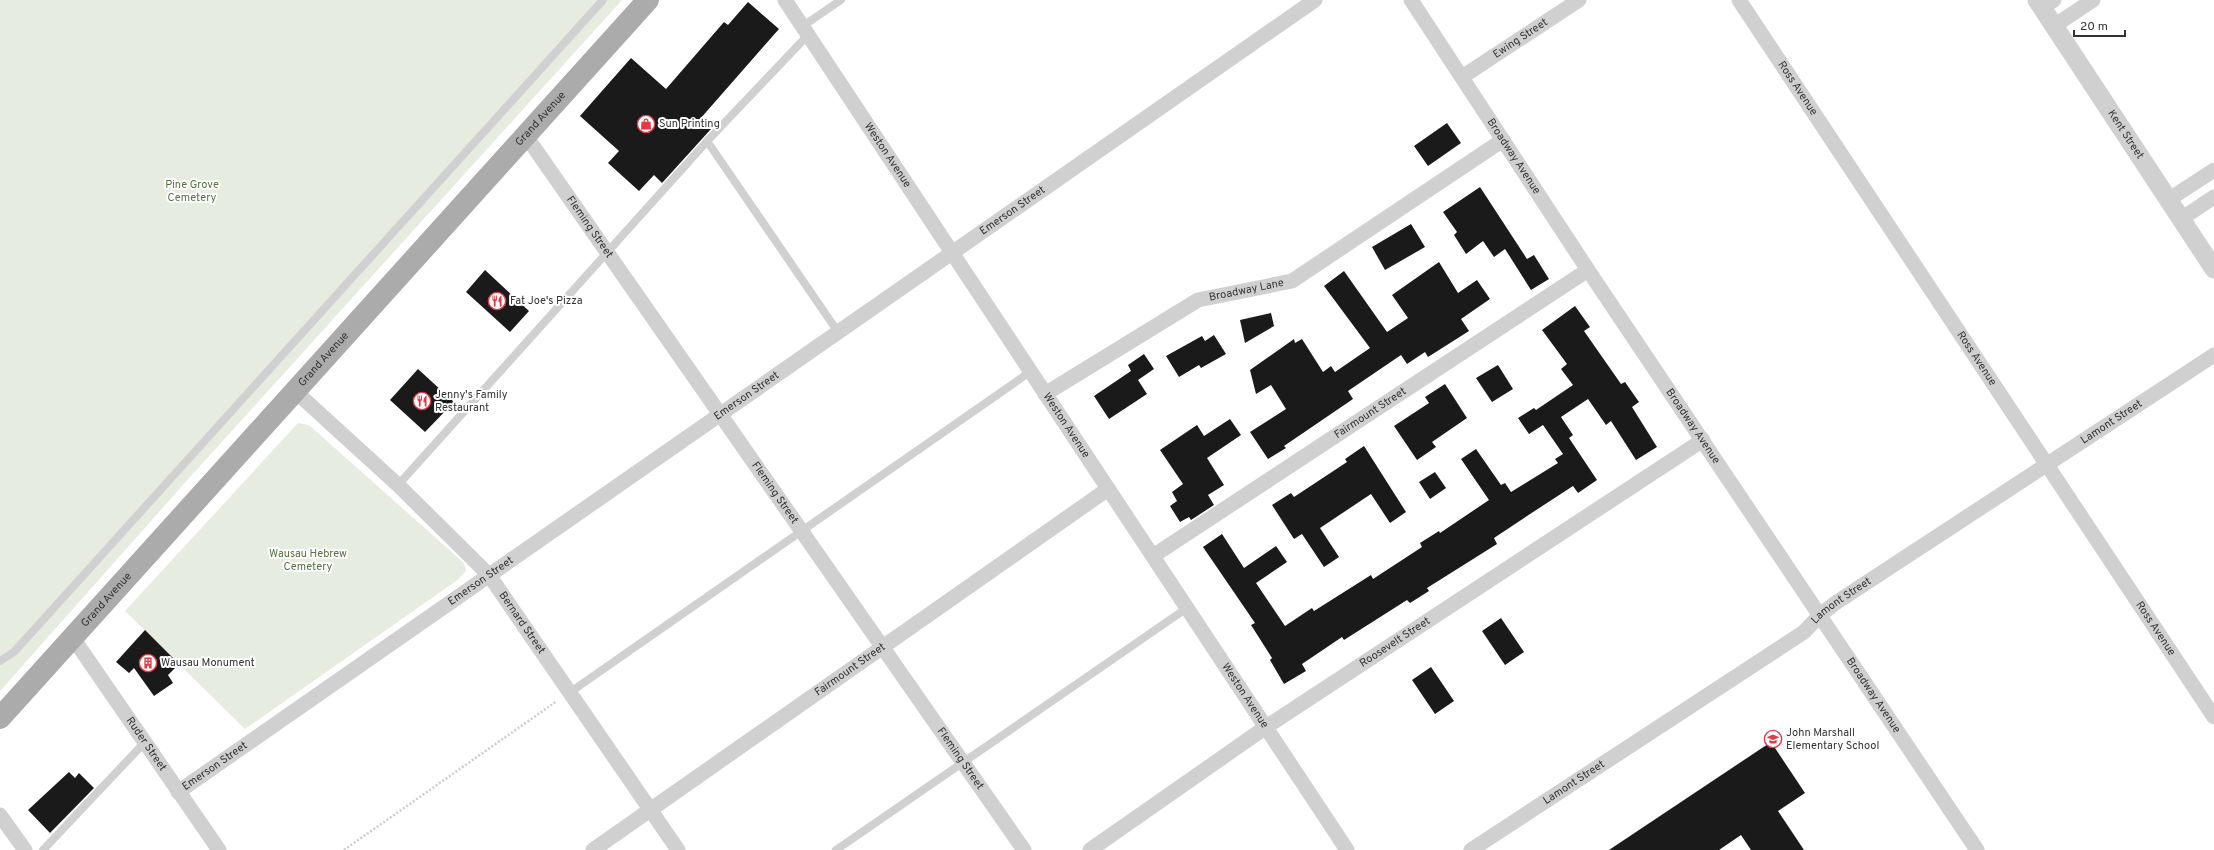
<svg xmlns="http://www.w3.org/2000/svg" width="2214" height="850" viewBox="0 0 2214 850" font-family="Overpass,sans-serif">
<rect width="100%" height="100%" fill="#fff"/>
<path fill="#e6ecdf" d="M0 0H622L191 476 0 691Z
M298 423 309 425 464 563 466 571 456 581 245 729 125 611Z"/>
<path fill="#1a1a1a" d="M748 2 779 29 700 119 711 129 662 183 654 175 639 191 608 163 619 151 580 116 631 58 666 89 724 22 728 25Z
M1447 123 1461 143 1428 166 1414 146Z
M1480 187 1527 259 1534 255 1549 279 1531 290 1505 249 1494 257 1483 241 1466 254 1454 235 1457 232 1443 212Z
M1411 224 1425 247 1385 270 1372 247Z
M1439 262 1458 293 1477 280 1490 299 1461 319 1469 331 1428 357 1425 352 1407 364 1401 355 1348 391 1353 399 1284 446 1286 448 1268 459 1250 432 1286 409 1271 385 1256 394 1250 370 1294 339 1295 343 1302 339 1323 372 1331 366 1335 372 1370 348 1324 286 1344 271 1387 332 1408 318 1392 295Z
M485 270 529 311 510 332 466 292Z
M1575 306 1590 327 1584 331 1621 384 1625 382 1639 402 1632 407 1657 447 1636 460 1611 421 1606 425 1588 399 1561 417 1573 435 1569 438 1597 480 1578 493 1573 486 1527 516 1494 538 1497 544 1427 588 1429 591 1410 603 1407 600 1344 640 1342 637 1302 664 1306 671 1284 684 1270 660 1272 658 1251 625 1255 623 1203 547 1222 534 1244 568 1276 546 1287 562 1256 583 1285 626 1312 608 1314 611 1371 575 1373 579 1422 547 1420 543 1439 531 1440 533 1489 500 1461 459 1476 449 1501 485 1505 483 1511 492 1558 463 1555 459 1563 454 1543 425 1529 434 1518 418 1534 408 1536 410 1573 385 1561 369 1567 364 1542 330Z
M1271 313 1274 326 1245 343 1240 320Z
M1214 335 1226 354 1201 368 1199 365 1179 377 1166 356 1202 336 1205 341Z
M1144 354 1154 369 1138 380 1147 394 1109 419 1094 396 1131 371 1128 365Z
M1498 365 1513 389 1492 402 1476 378Z
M418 369 454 402 425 432 390 400Z
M1445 384 1467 418 1432 442 1436 447 1417 460 1394 426 1429 403 1425 397Z
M1230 419 1241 435 1207 458 1224 485 1208 495 1214 505 1191 520 1189 517 1180 522 1170 506 1177 501 1172 492 1183 484 1160 450 1197 425 1204 436Z
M1364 446 1406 512 1390 523 1371 494 1320 528 1339 557 1324 567 1302 534 1294 539 1272 505 1291 493 1294 497 1347 462 1345 459Z
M1435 472 1446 488 1430 499 1419 482Z
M1501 618 1524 652 1505 665 1482 631Z
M145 630 179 664 168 675 173 683 154 696 134 668 129 673 116 662Z
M1431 667 1454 701 1435 714 1412 680Z
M1771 742 1805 793 1778 811 1804 850H1751L1741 835 1719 850H1609Z
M69 772 75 778 79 773 94 788 50 833 28 810Z"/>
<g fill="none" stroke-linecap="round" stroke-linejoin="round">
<path stroke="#cdcdcd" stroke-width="2.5" stroke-dasharray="2 2" stroke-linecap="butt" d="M344 850 557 701"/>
<path stroke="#d0d0d0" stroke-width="8" d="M803 26 841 0
M707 141 838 332
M398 485 710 138 808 35
M0 661 14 652 603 0
M569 693 1030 372
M43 850 144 743
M836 850 1187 608"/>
<g stroke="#d0d0d0" stroke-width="15">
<path id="s1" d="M785 0 1347 850"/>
<path id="s2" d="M1411 0 1588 270 1977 850"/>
<path id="s3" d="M1739 0 2214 717"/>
<path d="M2042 8 2054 0"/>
<path d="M2054 26 2093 0"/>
<path id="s4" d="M1462 77 1579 0"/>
<path id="s5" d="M526 136 1024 850"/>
<path d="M2168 200 2214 170"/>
<path d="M2181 219 2214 197"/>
<path id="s6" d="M296 392 398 485 489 575 678 850"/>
<path id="s7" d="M1045 394 1198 300 1292 281 1503 140"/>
<path id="s8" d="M1153 556 1588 270"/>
<path id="s9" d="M73 638 219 850"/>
<path id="s10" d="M178 792 1315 0"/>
<path d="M0 815 25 850"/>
<path id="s11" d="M593 850 1108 489"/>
<path id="s12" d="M1090 850 1266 727 1703 440"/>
<path id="s13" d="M1471 850 1804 632 1821 614 1837 602 2214 355"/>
</g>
<path stroke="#d0d0d0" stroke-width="19" id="s14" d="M2037 0 2214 269"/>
<path stroke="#ababab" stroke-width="22" id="s15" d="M0 718 648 0"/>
</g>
<defs>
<symbol id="shop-ring" viewBox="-11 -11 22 22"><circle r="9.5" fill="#fff" stroke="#e63946" stroke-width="1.5"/><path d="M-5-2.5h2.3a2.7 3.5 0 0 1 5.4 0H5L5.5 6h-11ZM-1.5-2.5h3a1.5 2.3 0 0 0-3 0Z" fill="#e63946"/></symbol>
<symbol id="restaurant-ring" viewBox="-11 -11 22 22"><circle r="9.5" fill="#fff" stroke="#e63946" stroke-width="1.5"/><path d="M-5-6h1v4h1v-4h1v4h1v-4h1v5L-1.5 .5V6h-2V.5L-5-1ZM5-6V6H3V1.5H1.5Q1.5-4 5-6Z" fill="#e63946"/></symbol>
<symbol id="building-ring" viewBox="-11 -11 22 22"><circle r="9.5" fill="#fff" stroke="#e63946" stroke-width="1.5"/><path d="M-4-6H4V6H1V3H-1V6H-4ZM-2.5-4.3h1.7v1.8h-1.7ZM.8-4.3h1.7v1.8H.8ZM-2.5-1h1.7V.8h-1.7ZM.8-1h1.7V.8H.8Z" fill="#e63946"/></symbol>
<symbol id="school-ring" viewBox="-11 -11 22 22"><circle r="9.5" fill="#fff" stroke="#e63946" stroke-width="1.5"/><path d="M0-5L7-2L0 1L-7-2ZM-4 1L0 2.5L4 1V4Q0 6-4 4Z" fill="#e63946"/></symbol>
</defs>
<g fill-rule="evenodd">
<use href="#shop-ring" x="636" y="114" width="20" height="20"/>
<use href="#restaurant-ring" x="487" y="291" width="20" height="20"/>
<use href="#restaurant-ring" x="412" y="391" width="20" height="20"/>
<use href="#building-ring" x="138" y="653" width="20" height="20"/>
<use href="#school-ring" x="1763" y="729" width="20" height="20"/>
</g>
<g text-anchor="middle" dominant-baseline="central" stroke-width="4" stroke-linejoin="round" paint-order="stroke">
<g font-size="11" fill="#333" stroke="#fff">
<text stroke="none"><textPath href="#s4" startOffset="70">Ewing Street</textPath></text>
<text stroke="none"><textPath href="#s3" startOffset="106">Ross Avenue</textPath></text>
<text stroke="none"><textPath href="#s15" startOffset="807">Grand Avenue</textPath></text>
<text stroke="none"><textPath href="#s14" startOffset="161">Kent Street</textPath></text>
<text stroke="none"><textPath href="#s1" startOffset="186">Weston Avenue</textPath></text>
<text stroke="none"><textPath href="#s2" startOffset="187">Broadway Avenue</textPath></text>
<text stroke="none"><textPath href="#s10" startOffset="1017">Emerson Street</textPath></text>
<text stroke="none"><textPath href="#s5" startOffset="111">Fleming Street</textPath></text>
<text stroke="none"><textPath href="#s7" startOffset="229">Broadway Lane</textPath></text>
<text stroke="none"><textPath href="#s3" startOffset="430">Ross Avenue</textPath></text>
<text stroke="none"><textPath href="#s15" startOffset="483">Grand Avenue</textPath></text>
<text stroke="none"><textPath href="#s10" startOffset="693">Emerson Street</textPath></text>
<text stroke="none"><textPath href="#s8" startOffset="260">Fairmount Street</textPath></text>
<text stroke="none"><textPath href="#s13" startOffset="771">Lamont Street</textPath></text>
<text stroke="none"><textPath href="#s1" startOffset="510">Weston Avenue</textPath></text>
<text stroke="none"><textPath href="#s2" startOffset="511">Broadway Avenue</textPath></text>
<text stroke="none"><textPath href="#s5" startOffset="435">Fleming Street</textPath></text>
<text stroke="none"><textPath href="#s10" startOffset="369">Emerson Street</textPath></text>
<text stroke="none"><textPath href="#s15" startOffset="159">Grand Avenue</textPath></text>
<text stroke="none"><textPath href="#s13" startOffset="447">Lamont Street</textPath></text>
<text stroke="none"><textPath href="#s6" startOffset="324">Bernard Street</textPath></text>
<text stroke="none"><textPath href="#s3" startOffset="754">Ross Avenue</textPath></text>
<text stroke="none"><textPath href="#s12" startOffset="369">Roosevelt Street</textPath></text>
<text stroke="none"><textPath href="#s11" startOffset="314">Fairmount Street</textPath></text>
<text stroke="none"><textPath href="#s2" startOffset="835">Broadway Avenue</textPath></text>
<text stroke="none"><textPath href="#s1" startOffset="834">Weston Avenue</textPath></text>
<text stroke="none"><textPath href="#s9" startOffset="129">Ruder Street</textPath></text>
<text stroke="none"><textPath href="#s5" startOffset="759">Fleming Street</textPath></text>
<text stroke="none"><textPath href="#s10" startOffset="45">Emerson Street</textPath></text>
<text stroke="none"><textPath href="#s13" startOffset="123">Lamont Street</textPath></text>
</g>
<g font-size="11" fill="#333" stroke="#fff" text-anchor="start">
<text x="659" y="124">Sun Printing</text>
<text x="510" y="301">Fat Joe's Pizza</text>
<text x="435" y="395">Jenny's Family<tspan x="435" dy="13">Restaurant</tspan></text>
<text x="161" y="663">Wausau Monument</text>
<text x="1786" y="733">John Marshall<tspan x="1786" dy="13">Elementary School</tspan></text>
</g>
<g font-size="11" fill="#56703f" stroke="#fff">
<text x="192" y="185">Pine Grove<tspan x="192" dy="13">Cemetery</tspan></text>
<text x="308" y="554">Wausau Hebrew<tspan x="308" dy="13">Cemetery</tspan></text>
</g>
</g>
<path d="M2074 30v6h51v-6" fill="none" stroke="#333333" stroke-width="2"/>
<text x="2080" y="30" font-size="12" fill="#333333" stroke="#ffffff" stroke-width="3" paint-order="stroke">20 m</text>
</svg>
